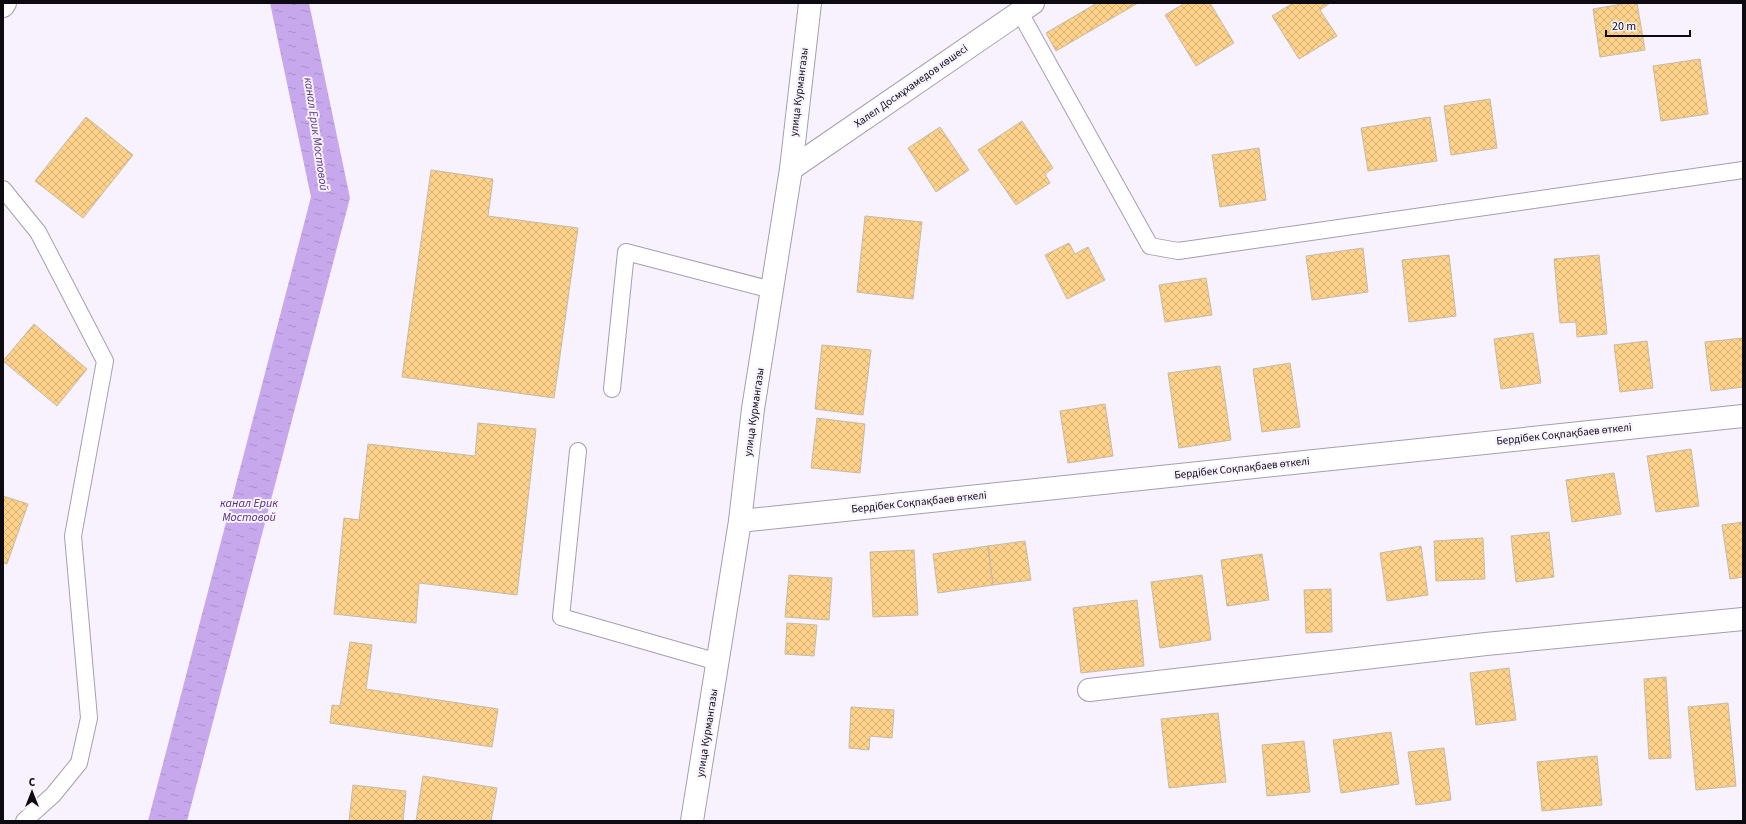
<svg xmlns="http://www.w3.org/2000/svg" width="1746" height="824" viewBox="0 0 1746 824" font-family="'Source Sans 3',sans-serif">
<defs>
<pattern id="water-ripples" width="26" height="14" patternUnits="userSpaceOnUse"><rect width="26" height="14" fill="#c7a8ec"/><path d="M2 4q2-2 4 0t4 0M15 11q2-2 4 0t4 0" fill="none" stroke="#aa8fc9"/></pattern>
<pattern id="building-cross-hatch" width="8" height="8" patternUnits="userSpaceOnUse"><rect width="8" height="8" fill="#fcd18a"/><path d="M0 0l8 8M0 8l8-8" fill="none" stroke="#d7b276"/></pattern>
</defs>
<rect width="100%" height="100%" fill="#f7f2fe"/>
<path fill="url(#water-ripples)" d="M270 3H309L350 198 187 821H148L311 197Z"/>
<path fill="url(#building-cross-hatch)" stroke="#c6bba9" d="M1097 3H1138L1056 51 1046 33Z
M1185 3H1210L1234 43 1196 66 1165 15Z
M1293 3H1330L1320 10 1337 36 1299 59 1272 16Z
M1628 3H1637L1645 50 1600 57 1593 9Z
M1700 59 1708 114 1661 121 1653 66Z
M1490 99 1497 148 1451 155 1444 106Z
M86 117 133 155 83 218 35 181Z
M1430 117 1437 161 1368 171 1361 128Z
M1022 121 1053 168 1045 174 1050 183 1016 205 978 150Z
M940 127 969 170 936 192 908 148Z
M1259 148 1266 200 1220 207 1212 155Z
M431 170 493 179 488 216 578 228 554 398 402 377Z
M865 216 922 222 913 299 857 292Z
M1069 243 1075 254 1088 247 1105 280 1067 299 1045 255Z
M1363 248 1368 292 1312 300 1306 256Z
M1449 255 1456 316 1409 322 1402 260Z
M1599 255 1607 334 1577 337 1576 322 1560 323 1554 259Z
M1206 278 1212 315 1165 322 1159 285Z
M34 324 87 369 57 406 3 361Z
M1533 333 1541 383 1501 389 1494 339Z
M1743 338V387L1711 391 1705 342Z
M1647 341 1653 388 1620 392 1614 345Z
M822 345 871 350 863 415 815 409Z
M1290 363 1300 427 1262 432 1253 369Z
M1220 366 1231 440 1179 448 1168 373Z
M1105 404 1113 456 1068 463 1060 411Z
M817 418 865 424 860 473 811 468Z
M478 423 536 429 517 595 419 583 416 623 334 614 344 518 359 520 368 444 475 456Z
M1691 449 1699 506 1656 512 1647 456Z
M1614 473 1621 514 1572 522 1566 480Z
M3 496 28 504 7 564 3 563Z
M1743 522V577L1730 579 1722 525Z
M1549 532 1554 577 1516 582 1511 536Z
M1483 538 1485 579 1436 581 1434 541Z
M1025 541 1031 580 993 585 988 546Z
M988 546 993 585 938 593 933 554Z
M1421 546 1428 595 1387 601 1380 553Z
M914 550 918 615 873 617 870 552Z
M1262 554 1269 600 1227 606 1221 560Z
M789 575 832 578 829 620 785 617Z
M1202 575 1211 640 1160 648 1151 582Z
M1331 589 1332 632 1306 633 1304 590Z
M1137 600 1144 666 1081 673 1073 608Z
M787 623 817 625 814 656 785 654Z
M350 642 372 645 366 689 498 709 492 747 330 723 332 705 340 706Z
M1509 668 1516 720 1476 725 1470 673Z
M1666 677 1671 758 1649 759 1644 679Z
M1728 703 1736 786 1696 790 1688 707Z
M851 707 894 710 892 738 870 736 869 750 849 748Z
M1218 713 1226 782 1169 788 1161 719Z
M1391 732 1399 784 1341 793 1333 740Z
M1304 741 1310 792 1267 796 1262 745Z
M1444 748 1451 800 1416 805 1408 752Z
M1597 756 1602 805 1542 811 1537 762Z
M423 776 497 788 491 821H416Z
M353 785 406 791 403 821H349Z"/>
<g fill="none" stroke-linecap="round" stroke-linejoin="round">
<defs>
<path id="lane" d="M1019 11 1150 246 1178 251 1743 170
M3 189 38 232 105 361 73 536 89 718 79 763 53 795 24 821
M612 389 626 252 772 290
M578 451 561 617 718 662"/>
<path id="street" d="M3 6 5 3
M740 521 1743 416
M1089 690 1486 644 1743 619"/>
<path id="secondary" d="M791 169 1033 3"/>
<path id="primary" d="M692 821 740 521 753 409 791 169 810 3"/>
</defs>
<use href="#lane" stroke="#a69eb0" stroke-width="18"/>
<use href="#street" stroke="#a69eb0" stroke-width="24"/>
<use href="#secondary" stroke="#a69eb0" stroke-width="24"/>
<use href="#primary" stroke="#a69eb0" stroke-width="24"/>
<use href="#lane" stroke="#fff" stroke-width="16"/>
<use href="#street" stroke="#fff" stroke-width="22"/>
<use href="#secondary" stroke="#fff" stroke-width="22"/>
<use href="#primary" stroke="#fff" stroke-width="22"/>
</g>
<g text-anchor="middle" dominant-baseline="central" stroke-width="4" stroke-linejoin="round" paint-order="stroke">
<g font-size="11" fill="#0d0a11" stroke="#f7f2fe">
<text transform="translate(911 86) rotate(-35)">Халел Досмұхамедов көшесі</text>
<text transform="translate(799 92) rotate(-83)">улица Курмангазы</text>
<text transform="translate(754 412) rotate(-82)">улица Курмангазы</text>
<text transform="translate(1564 434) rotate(-6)">Бердібек Соқпақбаев өткелі</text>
<text transform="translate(1242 468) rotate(-6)">Бердібек Соқпақбаев өткелі</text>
<text transform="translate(919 502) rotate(-6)">Бердібек Соқпақбаев өткелі</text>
<text transform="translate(707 733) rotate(-81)">улица Курмангазы</text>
</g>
<g font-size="12" font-style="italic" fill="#572e7d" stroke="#f7f2fe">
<text transform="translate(316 134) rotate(82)">канал Ерик Мостовой</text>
<text x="249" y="503">канал Ерик<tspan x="249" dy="14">Мостовой</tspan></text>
</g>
</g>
<rect width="1746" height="824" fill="none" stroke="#0d0a11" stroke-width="8"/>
<g transform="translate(32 792)" stroke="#f7f2fe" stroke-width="3" paint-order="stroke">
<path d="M0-3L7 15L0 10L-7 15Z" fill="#0d0a11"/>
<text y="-6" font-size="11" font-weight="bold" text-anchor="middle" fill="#0d0a11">С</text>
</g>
<path d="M1606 30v6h84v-6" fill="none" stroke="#0d0a11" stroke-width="2"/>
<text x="1612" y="30" font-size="12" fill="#0d0a11" stroke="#f7f2fe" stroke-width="3" paint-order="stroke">20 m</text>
</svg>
